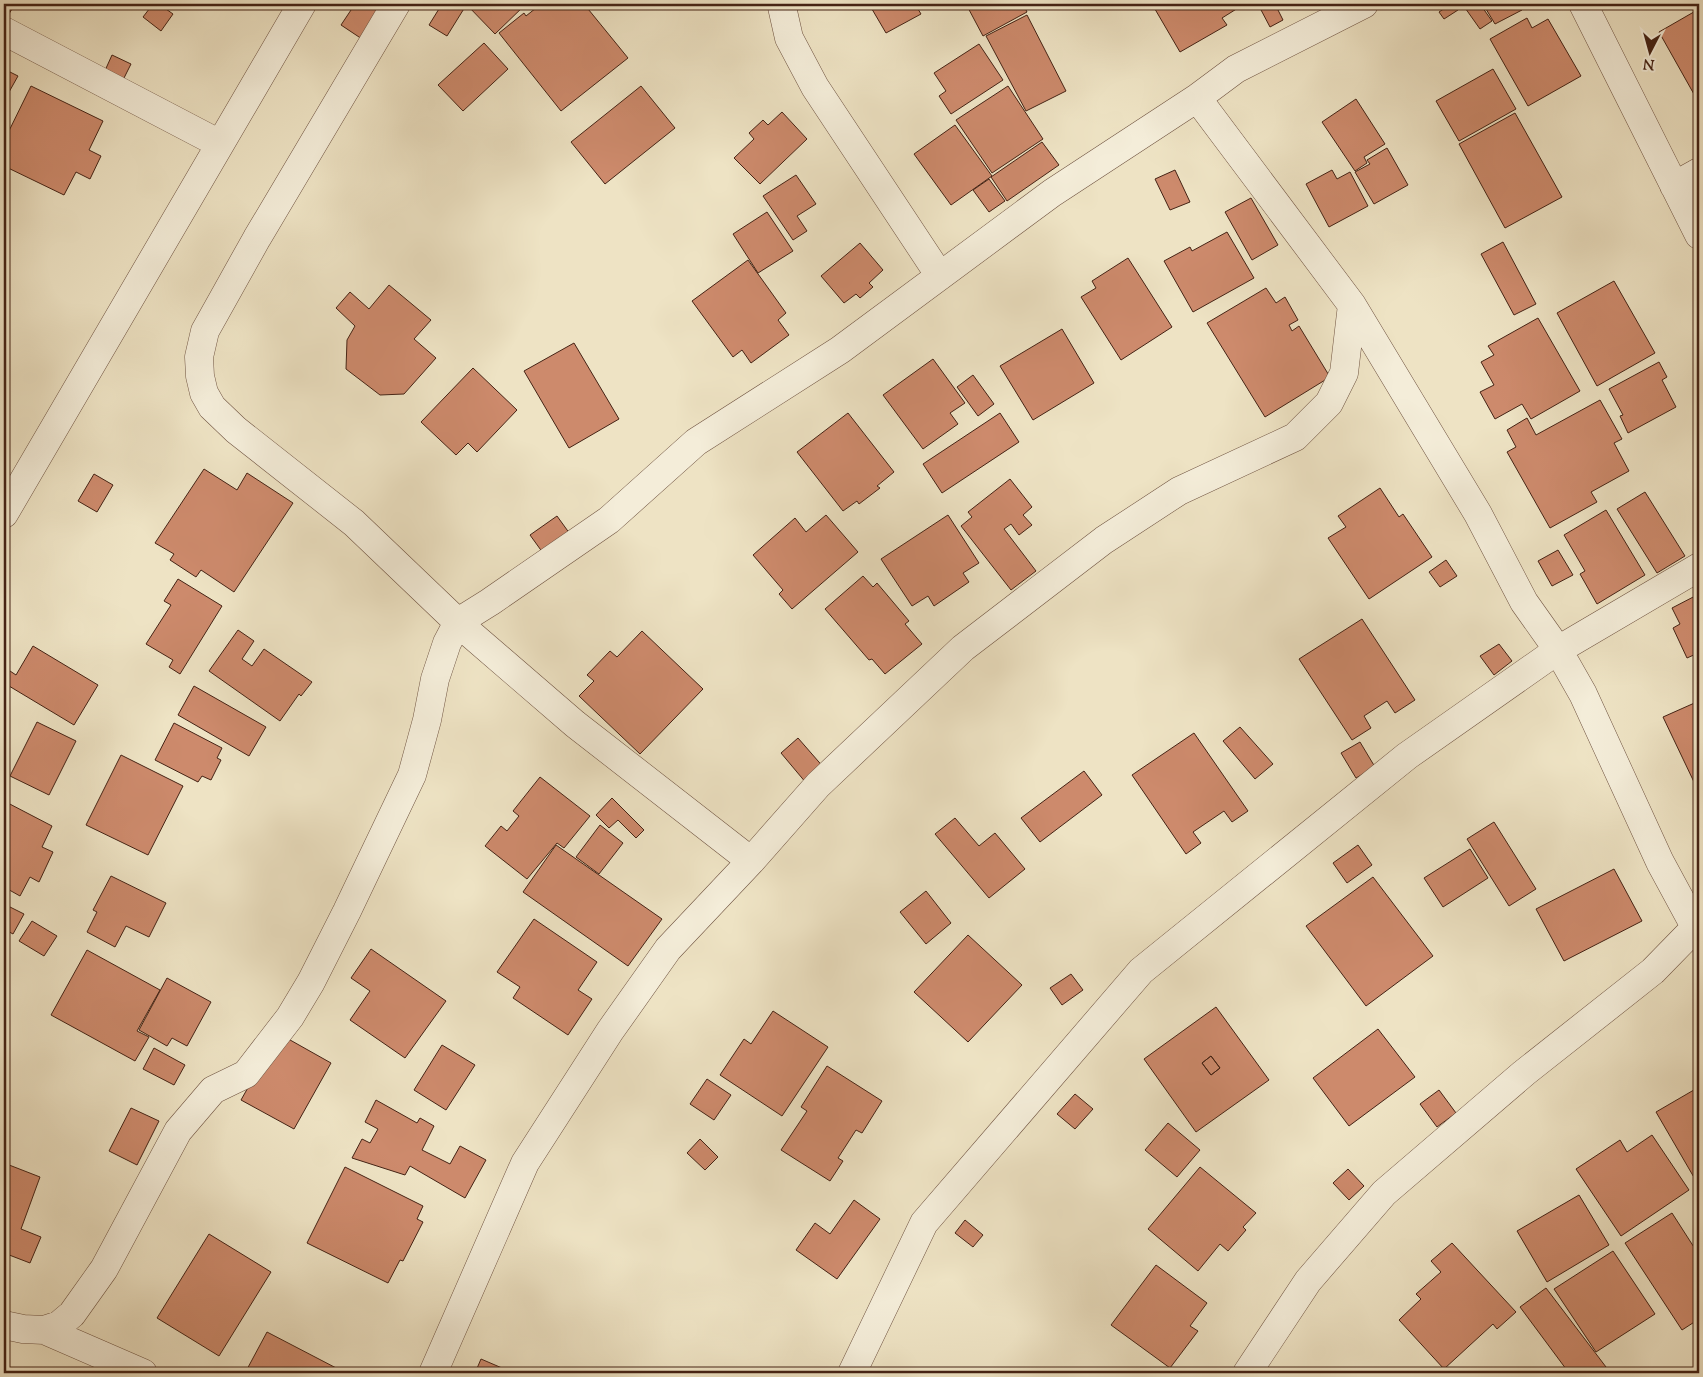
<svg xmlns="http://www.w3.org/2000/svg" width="1703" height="1377" viewBox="0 0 1703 1377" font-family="'Sorts Mill Goudy',serif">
<rect width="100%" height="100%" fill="#eee3c4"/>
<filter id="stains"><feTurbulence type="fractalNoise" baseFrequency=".004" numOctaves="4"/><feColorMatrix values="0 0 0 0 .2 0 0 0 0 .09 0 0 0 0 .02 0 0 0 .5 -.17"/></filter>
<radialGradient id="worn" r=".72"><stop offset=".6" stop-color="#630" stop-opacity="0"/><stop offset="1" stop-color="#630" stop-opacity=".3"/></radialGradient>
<path fill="#cd8a6c" stroke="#452315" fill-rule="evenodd" d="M4 4H15L4 22Z
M153 4H159L173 14 161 31 143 17Z
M355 4H385L362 39 341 25Z
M442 4H459L465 7 447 36 429 25Z
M466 4H526L495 34Z
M541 4H548L552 9 559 4H584L628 58 561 111 499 33 524 13 526 16Z
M869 4H915L921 14 886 33Z
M966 4H1023L1027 12 983 36Z
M1152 4H1235L1238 8 1222 18 1227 25 1180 52Z
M1268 4H1275L1283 20 1270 27 1260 8Z
M1451 4H1454L1458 10 1444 19 1439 12Z
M1465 4H1480L1492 21 1480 29 1463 5Z
M1483 4H1518L1522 10 1495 24Z
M1699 9V94L1695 96 1659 32Z
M1027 15 1066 91 1026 111 986 36Z
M1527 18 1532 28 1548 19 1581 76 1528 106 1490 39Z
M484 43 508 69 463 111 438 85Z
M979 44 1003 80 951 114 939 96 946 91 934 73Z
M112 55 131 64 121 84 103 75Z
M4 69 18 76 4 101Z
M1493 69 1516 109 1459 141 1436 101Z
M31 86 103 121 89 150 101 156 90 179 76 172 64 195 4 166V141Z
M641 86 675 128 605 184 571 142Z
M1008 86 1043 139 992 173 956 120Z
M1356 99 1385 144 1364 157 1367 163 1355 171 1322 122Z
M782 112 807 139 760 184 734 158 754 139 749 133 763 120 768 125Z
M1515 113 1562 197 1505 228 1459 144Z
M955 125 992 176 951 205 914 154Z
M1042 142 1059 165 1007 201 991 177Z
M1387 148 1408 185 1374 204 1355 172 1370 164 1367 160Z
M1175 170 1190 202 1170 210 1155 179Z
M1332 170 1337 179 1350 172 1368 206 1329 227 1306 184Z
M796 175 816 204 797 216 807 231 793 240 763 196Z
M989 179 1005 201 989 212 973 190Z
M1251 198 1278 245 1252 260 1225 212Z
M767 212 793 251 758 273 733 234Z
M1227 232 1254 278 1193 312 1164 261 1190 247 1192 251Z
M1503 242 1536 304 1514 315 1481 254Z
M860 243 883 270 869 283 873 287 860 298 856 294 844 303 821 276Z
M1128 258 1172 327 1121 360 1081 297 1096 288 1092 281Z
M748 260 786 313 778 320 789 335 751 363 742 350 733 357 692 301Z
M1614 281 1655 353 1597 386 1557 313Z
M389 285 431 320 414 339 436 358 404 394 380 395 346 369 347 340 355 326 336 308 350 292 369 309Z
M1266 288 1276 303 1285 297 1298 320 1289 325 1292 331 1299 326 1330 377 1265 417 1207 323Z
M1538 318 1580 391 1531 419 1522 404 1495 419 1480 392 1494 385 1481 362 1494 355 1488 346Z
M1062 329 1094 383 1033 420 1000 366Z
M574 343 619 419 569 448 524 371Z
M933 359 965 403 950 413 958 424 923 449 883 395Z
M1659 362 1667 377 1662 380 1676 407 1628 433 1620 416 1623 415 1609 389Z
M473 368 517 410 477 452 468 443 456 455 421 422Z
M973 375 994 404 978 416 957 387Z
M1600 400 1622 439 1614 443 1629 471 1591 492 1597 502 1550 528 1507 452 1516 447 1507 430 1527 418 1536 435Z
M848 413 894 472 877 486 880 488 859 504 857 501 843 511 797 452Z
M1000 413 1019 442 942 493 923 464Z
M204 469 237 490 247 473 293 503 234 592 201 570 196 577 170 560 174 554 155 543Z
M94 474 113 485 97 512 78 501Z
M1010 479 1032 507 1023 515 1032 525 1019 535 1011 524 1004 529 1036 571 1011 590 961 526 972 517 968 512Z
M1380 488 1399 517 1403 514 1432 557 1369 599 1328 538 1346 527 1338 516Z
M1645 492 1685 556 1657 573 1617 509Z
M1606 510 1645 575 1597 604 1580 574 1585 571 1564 535Z
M826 515 858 552 792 609 779 594 783 590 753 555 795 518 806 532Z
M948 515 979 563 963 573 969 582 934 606 928 596 912 606 881 559Z
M557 516 570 534 543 553 530 535Z
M1558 550 1573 575 1552 586 1538 561Z
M1446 560 1457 576 1440 587 1429 572Z
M863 576 873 587 877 583 909 621 905 624 922 644 885 674 872 659 869 660 825 609Z
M178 579 222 606 180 674 169 667 173 660 146 644 171 605 164 601Z
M1699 594V662L1696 654 1687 658 1673 628 1680 624 1672 608Z
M1362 619 1415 700 1395 713 1387 701 1364 716 1371 728 1352 740 1299 659Z
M238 630 254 641 242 659 252 666 264 649 312 682 301 696 299 694 280 721 209 671Z
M642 631 703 689 640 754 579 696 594 681 587 675 610 651 617 657Z
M1499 644 1512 661 1494 675 1480 656Z
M33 646 98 685 74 725 4 683V667L16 675Z
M194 686 266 727 249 756 178 715Z
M1699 701V780L1694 782 1663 717Z
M37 722 76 741 49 795 10 776Z
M174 723 222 748 217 758 221 760 211 780 202 776 198 782 155 760Z
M1240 727 1273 764 1255 779 1223 741Z
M1194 733 1248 811 1232 822 1224 811 1193 832 1201 843 1186 854 1132 775Z
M798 738 825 769 807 784 781 753Z
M1360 742 1375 767 1356 778 1341 753Z
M121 755 183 786 148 855 86 825Z
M1084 771 1102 795 1040 842 1021 818Z
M540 777 590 816 564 848 557 843 527 879 485 846 501 826 507 831 519 816 513 811Z
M612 798 644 830 636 838 618 820 609 828 596 815Z
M4 801 52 826 42 847 53 852 39 882 30 877 20 896 4 887Z
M955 818 979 846 995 833 1025 869 989 898 935 834Z
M1494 822 1536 889 1509 906 1467 839Z
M600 825 623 843 599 874 576 857Z
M556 845 662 919 628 966 523 892Z
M1358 845 1372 865 1347 883 1333 863Z
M1470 849 1488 878 1443 907 1424 878Z
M1614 869 1642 921 1564 961 1536 909Z
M111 876 166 903 149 937 126 926 115 947 87 932 97 912 93 910Z
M1373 877 1433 956 1366 1006 1306 926Z
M926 891 951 923 926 944 900 912Z
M4 904 24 914 13 934 4 929Z
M534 919 597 962 578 990 592 999 568 1035 513 998 520 987 497 972Z
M32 921 57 936 44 956 19 941Z
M968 935 1022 985 968 1042 914 992Z
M371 949 446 1001 405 1058 350 1020 370 991 351 978Z
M87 950 160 990 137 1031 149 1037 135 1061 51 1015Z
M1071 974 1083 990 1062 1005 1050 988Z
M167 978 211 1002 187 1046 172 1038 167 1046 139 1030Z
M1216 1007 1269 1080 1196 1132 1144 1059ZM1211 1056 1220 1068 1211 1075 1202 1063Z
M773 1011 828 1047 782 1116 720 1075 744 1039 751 1044Z
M1378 1029 1415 1077 1349 1126 1313 1078Z
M283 1036 331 1063 294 1129 241 1100 263 1061Z
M442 1045 475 1065 446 1110 414 1090Z
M154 1048 185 1065 174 1085 143 1069Z
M1211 1056 1220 1068 1211 1075 1202 1063Z
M827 1066 882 1101 862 1133 856 1130 838 1158 843 1161 830 1181 781 1150 807 1111 801 1107Z
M707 1079 731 1095 714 1120 690 1104Z
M1699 1087V1186L1656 1112Z
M1439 1090 1456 1113 1437 1127 1420 1104Z
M1075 1094 1093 1109 1075 1129 1057 1114Z
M376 1100 417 1123 420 1118 434 1126 422 1150 450 1164 460 1146 486 1160 465 1198 410 1166 405 1175 352 1158 362 1139 370 1143 378 1129 365 1122Z
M131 1108 159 1121 137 1165 109 1151Z
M1168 1123 1200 1150 1177 1177 1145 1150Z
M1652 1135 1689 1190 1621 1236 1576 1169 1620 1140 1627 1152Z
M700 1139 718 1157 705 1170 687 1153Z
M4 1163 40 1177 21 1229 41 1237 30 1263 4 1253Z
M345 1167 423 1206 417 1219 423 1222 403 1261 400 1260 388 1283 307 1243Z
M1200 1167 1256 1213 1243 1227 1246 1230 1228 1251 1220 1244 1198 1271 1148 1229Z
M1348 1169 1364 1186 1349 1200 1333 1183Z
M1579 1195 1609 1245 1547 1282 1517 1231Z
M854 1200 880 1219 837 1279 796 1250 815 1223 830 1234Z
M1672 1213 1699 1255V1319L1682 1330 1625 1243Z
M965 1220 983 1235 973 1247 955 1233Z
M209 1234 271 1272 219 1356 157 1318Z
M1452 1243 1516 1312 1497 1329 1493 1324 1444 1369 1399 1320 1421 1299 1416 1294 1441 1272 1431 1261Z
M1613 1251 1655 1314 1596 1352 1554 1289Z
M1156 1265 1207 1303 1190 1326 1198 1331 1170 1368 1111 1325Z
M1546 1288 1606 1367 1598 1373H1569L1520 1307Z
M267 1332 340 1370 338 1373H245Z
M481 1359 509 1371 508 1373H475Z"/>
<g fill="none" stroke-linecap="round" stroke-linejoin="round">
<defs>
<path id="minor" d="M396 4 257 238 205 331 199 357 200 376 204 393 212 407 236 430 354 523 466 630 575 724 751 861
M783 4 782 7 789 38 815 87 940 276
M1583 4 1699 235
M4 31 220 144
M1197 98 1352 305 1478 514 1524 602 1558 650 1583 694 1660 862 1699 934
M1674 186 1699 172
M4 514 302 4
M4 1325 23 1329 44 1330 59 1325 72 1314 104 1269 178 1131 213 1090 246 1074 290 1017 311 982 347 911 412 775 427 720 435 679 447 643 458 622 490 602 609 520 696 442 840 350 1052 193 1197 98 1236 69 1364 4
M44 1330 143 1373
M433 1373 525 1163 610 1031 668 949 751 861 818 785 963 648 1104 540 1179 491 1295 437 1329 403 1344 373 1352 305
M852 1373 924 1223 1141 971 1407 756 1558 650 1699 567
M1247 1373 1308 1281 1384 1193 1524 1073 1653 971 1695 928"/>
</defs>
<use href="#minor" stroke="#6f5341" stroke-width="29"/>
<use href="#minor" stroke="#f4edd9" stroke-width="28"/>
</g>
<rect width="1703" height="1377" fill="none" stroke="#eee3c4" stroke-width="20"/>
<rect x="5" y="5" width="1693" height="1367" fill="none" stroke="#452315" stroke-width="2.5"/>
<rect x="10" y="10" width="1683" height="1357" fill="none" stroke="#452315"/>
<g transform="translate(1650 52) rotate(186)" stroke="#f4edd9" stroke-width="4" paint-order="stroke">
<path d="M0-4L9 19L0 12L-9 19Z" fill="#452315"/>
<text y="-8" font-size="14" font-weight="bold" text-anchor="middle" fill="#452315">N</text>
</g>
<rect width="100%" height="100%" filter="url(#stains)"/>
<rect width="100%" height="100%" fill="url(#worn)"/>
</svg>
